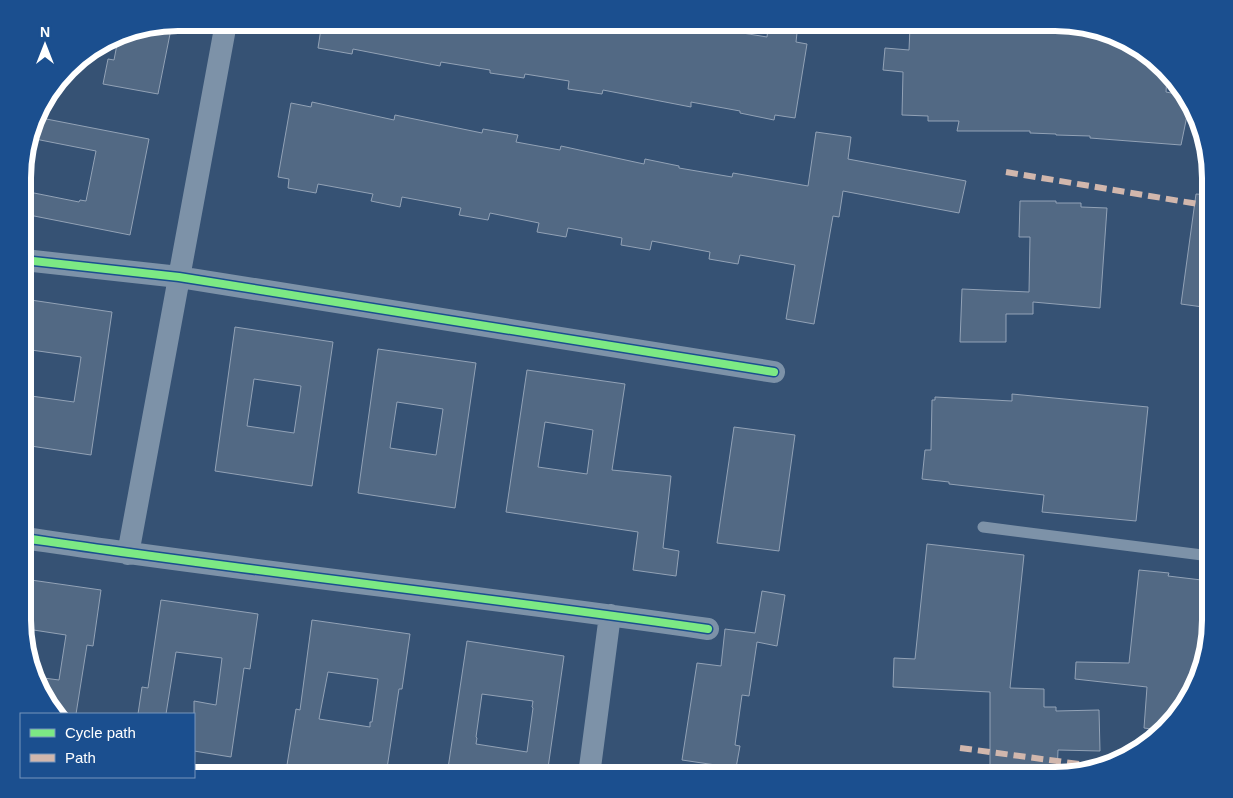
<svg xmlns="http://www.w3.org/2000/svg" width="1233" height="798" viewBox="0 0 1233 798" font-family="Helvetica,sans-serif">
<rect width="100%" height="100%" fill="#365274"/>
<path fill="#526984" stroke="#92a2b6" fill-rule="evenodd" d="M322 22H713L712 28 767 37 768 28 797 33 796 42 807 44 795 118 775 115 774 120 740 113V111L691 102V107L603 90 602 94 568 89 569 81 525 74 524 78 490 73V70L441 62 440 66 353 49 352 54 318 48Z
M968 22H1055L1104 31 1141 49 1167 77 1166 92 1186 96 1190 101 1181 145 1090 138V136L1056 135V134L1030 133V131H957L959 121H928V116L902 115 903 72 883 70 885 48 909 50 910 27 968 29Z
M172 24 158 94 103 84 108 59 114 60 119 34Z
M312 102 394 120 395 115 482 133 483 129 518 135 516 142 560 150 561 146 644 164 645 159 679 166V168L732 177 733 173 808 186 816 132 851 137 848 159 966 181 959 213 843 191 839 217 833 216 814 324 786 319 795 265 740 255 738 264 709 259 710 252 652 241 650 250 621 245 622 238 568 228 566 237 537 232 539 223 490 213 488 220 459 215 461 208 402 197 400 207 371 201 373 194 318 184 316 193 288 188 289 179 278 177 291 103 311 107Z
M36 117 149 139 130 235 24 214V191L79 202 80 200 86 201 96 151 30 138Z
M1196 194 1210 195V308L1181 304Z
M1020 201H1056V203H1081V207L1107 208 1100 308 1033 302V314H1006V342H960L962 289 1029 292 1030 237H1019Z
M24 299 112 312 91 455 24 445V395L74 402 81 357 24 349Z
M235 327 333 342 312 486 215 471ZM254 379 301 386 294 433 247 426Z
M378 349 476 363 455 508 358 493ZM397 402 443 409 436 455 390 448Z
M527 370 625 384 612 470 671 476 663 548 679 551 676 576 633 570 638 532 506 512ZM545 422 593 430 587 474 538 467Z
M1012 394 1148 407 1136 521 1042 512 1044 495 949 484V482L922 479 925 450H931L932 400H935V397L1012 401Z
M734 427 795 435 779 551 717 543Z
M927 544 1024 555 1010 688 1044 689V707H1056V711L1099 710 1100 751 1058 750 1057 775H990V692L893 687 894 658 915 659Z
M1139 570 1169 573 1168 576 1210 581V630L1184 706 1159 730 1144 728 1147 687 1075 679 1076 662 1129 663Z
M24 579 101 590 93 646 87 645 76 714H59L44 698 36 677 59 680 66 635 27 629 30 612 24 611Z
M762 591 785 595 777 646 757 642 749 696 742 695 735 745 740 746 736 768 682 760 697 663 721 666 725 629 755 633Z
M161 600 258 614 250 669 244 668 231 757 194 751V701L216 705 222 658 176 652 166 714H138L142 687 148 688Z
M312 620 410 634 402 689H399L386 775H359L287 765 296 709 300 710ZM328 672 378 679 372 722H370V727L319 719Z
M467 641 564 656 547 775H447ZM482 694 533 701 532 707 533 708 527 752 476 744 477 738 476 737Z"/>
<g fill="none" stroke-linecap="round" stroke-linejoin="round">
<path stroke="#7d92a8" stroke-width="11" d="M983 527 1210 556"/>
<path stroke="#7d92a8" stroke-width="22" d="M24 260 179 277 774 372
M24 538C251 572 480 596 708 629
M128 554 226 23
M589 775 610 615"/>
<path stroke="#d1b7ad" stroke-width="6" stroke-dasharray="12 6" stroke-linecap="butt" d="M1006 172 1210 206
M960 748 1094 766"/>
<defs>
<path id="cycleway" d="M24 260 179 277 774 372
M24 538C251 572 480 596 708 629"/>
</defs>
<use href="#cycleway" stroke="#1b4f8f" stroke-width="11"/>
<use href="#cycleway" stroke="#7ce984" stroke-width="8"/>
</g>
<path d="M0 0H1233V798H0ZM178 31H1055A147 147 0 0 1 1202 178V620A147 147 0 0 1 1055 767H178A147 147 0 0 1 31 620V178A147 147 0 0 1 178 31Z" fill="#1b4f8f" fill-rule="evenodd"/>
<path fill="none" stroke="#fff" stroke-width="6" d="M178 31H1055A147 147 0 0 1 1202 178V620A147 147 0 0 1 1055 767H178A147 147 0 0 1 31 620V178A147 147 0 0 1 178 31Z"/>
<rect x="20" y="713" width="175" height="65" fill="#1b4f8f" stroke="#7695bc"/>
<rect x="30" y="729" width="25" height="8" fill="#7ce984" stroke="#7695bc"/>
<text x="65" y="738" font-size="15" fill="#ffffff">Cycle path</text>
<rect x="30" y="754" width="25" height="8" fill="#d1b7ad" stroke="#7695bc"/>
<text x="65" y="763" font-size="15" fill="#ffffff">Path</text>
<g transform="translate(45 45)" stroke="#1b4f8f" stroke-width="4" paint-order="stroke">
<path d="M0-4L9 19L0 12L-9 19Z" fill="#ffffff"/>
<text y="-8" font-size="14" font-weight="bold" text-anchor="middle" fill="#ffffff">N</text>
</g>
</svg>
